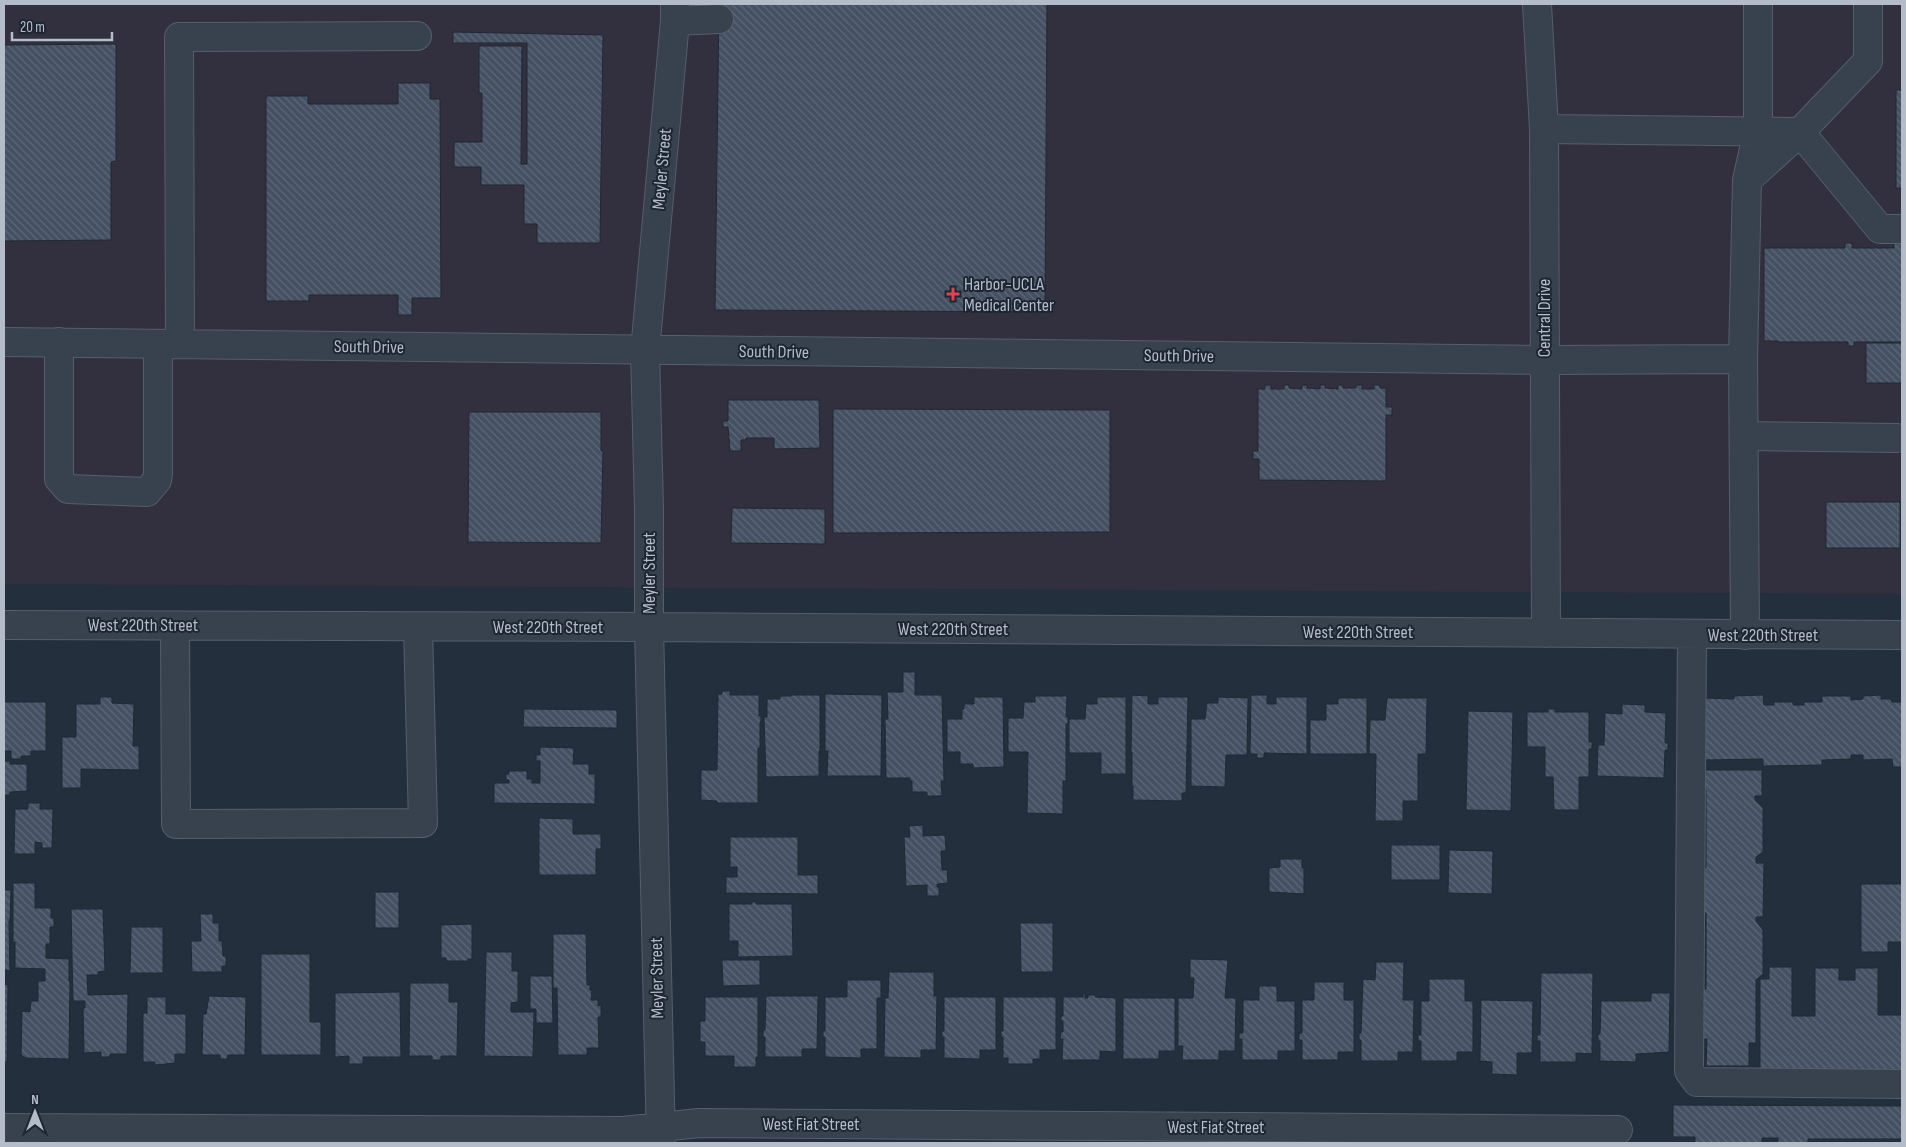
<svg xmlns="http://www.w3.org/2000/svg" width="1906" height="1147" viewBox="0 0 1906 1147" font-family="'Sofia Sans Condensed',sans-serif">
<defs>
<pattern id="building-back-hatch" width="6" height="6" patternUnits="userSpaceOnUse" patternTransform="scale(1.25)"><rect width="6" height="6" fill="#455162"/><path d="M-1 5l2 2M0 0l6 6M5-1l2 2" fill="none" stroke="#5d6877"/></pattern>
</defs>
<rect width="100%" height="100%" fill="#242f3e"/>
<path fill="#32303f" d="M4 4H1902V594L4 584Z"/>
<path fill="url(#building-back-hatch)" stroke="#1f2835" d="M719 4H1047L1045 312 715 310Z
M453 32 603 35 600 243H537V224H524V185H481V167H454V142H482V93H479V46H522L521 164H527V43H453Z
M116 44V161L111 162V240L4 241V45Z
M398 83H430V99H440L441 298H412V315H398V295H309V301H266V96H308V104H398Z
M1896 90H1902V188H1896Z
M1894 241H1902V342H1854V346H1848V342H1778V341H1764V248H1845V243H1852V248H1894Z
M1866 343H1902V383H1866Z
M1265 385H1271V389H1284V385H1289V388L1302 389V385H1307V388L1320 389V385H1325V388L1338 389V385H1343V388H1356V385H1362V389H1374V385H1380V388H1386V407H1392V415H1386V481L1259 480V459H1253V451H1258V389H1265Z
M728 400H819L820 448 774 449V438H746V440H741V451H730L728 427H723V421H728Z
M833 409 1110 410V532L833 533Z
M469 412H601V451H603L601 543 468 542Z
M1826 502H1900V548H1826Z
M732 508 825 509V544L731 543Z
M903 672H915V695H942L944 781H941L942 796H927V792H912V781H910V778H886L885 719H888L887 692H903Z
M722 691H730V695H759V716H761V722H760V748H758V803H717V801L701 800V770H717L718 694H722Z
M825 694 882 695 881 776H827L828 751H825Z
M791 695H820V751H819V776L766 777 764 717H767V699H780V696H791Z
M1132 695 1148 696V704H1158V697H1188L1186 793H1182V801L1133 800V786H1132V752H1131Z
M1251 695H1267V704H1276V697H1307V754L1264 753V758H1257V754H1250Z
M1763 695 1764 705H1774V702H1793V705H1804V702H1822V696H1851V700L1863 699V696L1881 695V699H1891L1892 702H1902V767H1893L1892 759 1863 760V755H1851V759L1822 760V765L1763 766V759L1705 760 1703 698 1734 699V696Z
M1035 696H1067L1066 717H1068V724H1066V781H1063V814L1027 813 1028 752H1008V718H1023L1024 702H1035Z
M100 697H112V703L134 704 133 746H139V770L81 769V788H62V737H76V704H100Z
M974 697H1003L1004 767 973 768V764H960V752H947V719H962V709H964V704H974Z
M1097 697H1126V774H1101V753H1069V719H1085L1086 704H1097Z
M1218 697 1248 698 1247 755H1226L1225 787 1191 786V719H1205L1207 703H1218Z
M1338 698H1367V754H1310V720H1326V704H1338Z
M1387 698H1427L1426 754H1418V801H1403V821H1375L1376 754H1369L1370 720H1385Z
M4 702H46V751H31V756H21V759H11V751H4Z
M1622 704 1645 705V712L1666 713 1665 743H1668V750H1665L1664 778 1597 776 1598 745H1604L1605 713 1622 714Z
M524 709 617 710V728L523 727Z
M1548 709H1555V712H1589V742H1592V749H1589V777H1579V810H1554L1553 777H1545V747H1527V712H1548Z
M1468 711 1513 712 1511 811 1466 810Z
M540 747 574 748 573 764H589V774H595V804L494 803V783H509V780H506V774H509V771H527V779H532V783H540V761H536V755H540Z
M4 761H10V764H27V791L10 792V795H4Z
M1704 770H1762V796H1755V800L1763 808V852L1756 857V863H1764L1763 917H1756V921L1763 930V974L1756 980V1043H1749V1066H1706L1707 1039H1703V989H1706V913H1703V868H1706V790H1704Z
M28 803H40V809H53L52 848H42V843L35 842V854H14L15 809H28Z
M539 818 573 819V834H601V849H596V875H539Z
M923 825V836L945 835 946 851H941L942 870H947L948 883 937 884V887H939V896H927V885L906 886 904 837H910L909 826Z
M730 837H798V875H818V894L726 893V877H737V867H730Z
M1391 845H1440V880H1391Z
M1449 850 1493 851 1492 894 1448 893Z
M1280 859H1302V868H1304V894L1269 892V868L1280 867Z
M13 883H35V908H51V918H54V927H50V944H46V958L69 959V981H70L69 1059 26 1058 21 1055 22 1011 30 1012 31 1001H38V981H45V969L15 968V942H13Z
M1861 884H1902V942H1888V952H1861Z
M4 890H11L10 921H9L10 971 4 970Z
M375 892H399V928H375Z
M752 902H756V904H792L793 956 738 957V941H729V904H752Z
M71 909H103L105 971 98 972V975H87L88 995 128 994 127 1054H110V1057H101V1052L84 1053 83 1008H85V1001H73Z
M200 914H213V923H219V941H222L223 956H226V966H222V972H192L191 941H201Z
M1020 923H1053V972H1021Z
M472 924V959H468V961H446V958H441V925Z
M131 927H163V973H130Z
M553 934H586L587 985H590V990H592L591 1000H598V1006L601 1005V1017H598L599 1048H587V1055H558L557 988H553Z
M486 952H512V971H518V1002L511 1003V1012H534L533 1057 484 1056Z
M261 954H310V1022H321V1055H261Z
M1190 959 1228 960 1225 998H1236L1235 1051H1219V1060H1182L1183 1046H1178V998H1193L1194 978H1190Z
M722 960H760V985L723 986Z
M1376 962H1404L1403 1000H1414L1413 1052H1398V1061H1361V1040H1359V1033H1361L1363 979 1375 980Z
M1769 967H1792V1016H1815V968H1839V980H1855V968H1878V1015H1901V967H1902V1072H1760V979H1769Z
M889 972H934V996H937L936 1050H921V1058L884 1057 885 998H888Z
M1541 973H1593L1592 1054 1576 1053V1062H1540V1041H1537V1035H1540Z
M530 976H552L553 1023H536V1009H530Z
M1429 979H1465V1001H1473V1052H1457V1061H1421V1041H1418V1035H1421V1001H1429Z
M847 980H881V998H877V1049H861V1058L825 1057V1037H823V1031H825V997H847Z
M1314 982H1344V1000H1354V1052H1338V1060H1302V1040H1299V1033H1302V1000H1314Z
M410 983H449V1002H458L457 1056H441V1060H432V1056H409Z
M4 984 8 985 7 1062H4Z
M1259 986H1277V1001H1295V1051H1278V1060H1242V1039H1239V1033H1243V1000H1259Z
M400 992 401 1057H363V1064H349V1056L335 1057V993Z
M1651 993H1670L1669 1052 1636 1054V1062L1600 1061V1041H1598V1034H1600L1601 1001H1651Z
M1083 994H1085V998H1088V995H1095V997L1116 998V1052L1100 1051V1060H1062L1063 1039H1060L1061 1032H1063V1021H1061V1016H1063V997H1083Z
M209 996 246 997 245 1055H228L227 1059H220V1055H202L203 1014H206Z
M766 996H818L817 1049H802V1057H765V1037H763V1030H765Z
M147 997H166V1014H186V1054H175V1063L155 1065V1062H143V1013H147Z
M705 997H758V1057H756V1067H734V1056H705V1042H700V1021H705Z
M944 997H996V1050H980V1059L944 1058V1037H942V1031H944Z
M1003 997H1056V1050H1040V1059H1033V1064H1008V1058H1003V1037H1001V1031H1003Z
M1123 998H1175V1051H1159V1059H1123Z
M1481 1000 1533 1001 1532 1053H1517V1075L1492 1074V1062L1480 1061Z
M1673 1105 1902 1106V1139H1808V1143H1778V1138H1762V1143H1695V1137H1673Z"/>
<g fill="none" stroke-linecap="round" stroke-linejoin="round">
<defs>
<path id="minor" d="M1537 4 1544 129 1546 633
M675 21 719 19
M1544 129 1800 132 1880 229H1902
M1747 180 1800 132 1868 61V4
M4 342 1544 360 1743 359 1745 635
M59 342V479L68 489 147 492 157 480 158 474V344
M180 344 179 37 417 36
M1743 359 1747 180 1758 131V4
M1744 436 1897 438
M4 625 649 627 1902 635
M175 626 176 824 423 823 418 627
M1692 635 1689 1071 1697 1082 1902 1084
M4 1128 623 1131 699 1123 1618 1130
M661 1143 649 627V509L645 351 675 21V4"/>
</defs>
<use href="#minor" stroke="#565f6c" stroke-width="30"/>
<use href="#minor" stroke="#38414e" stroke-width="28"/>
</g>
<path fill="#e0444e" stroke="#1d2633" stroke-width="2" d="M950.5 286.5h5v5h5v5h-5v5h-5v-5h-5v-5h5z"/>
<g text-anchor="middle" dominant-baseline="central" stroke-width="4" stroke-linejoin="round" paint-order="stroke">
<g font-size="18" fill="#b4bcc9" stroke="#1d2633">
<text transform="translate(662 169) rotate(-85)">Meyler Street</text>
<text transform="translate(1544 318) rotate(-90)">Central Drive</text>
<text transform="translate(369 347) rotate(1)">South Drive</text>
<text transform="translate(774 352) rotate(1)">South Drive</text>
<text transform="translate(1179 356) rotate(1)">South Drive</text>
<text transform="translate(649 573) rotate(-90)">Meyler Street</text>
<text x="143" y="625">West 220th Street</text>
<text x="548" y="627">West 220th Street</text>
<text x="953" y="629">West 220th Street</text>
<text x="1358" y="632">West 220th Street</text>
<text x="1763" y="635">West 220th Street</text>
<text transform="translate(657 978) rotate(-91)">Meyler Street</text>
<text x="811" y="1124">West Fiat Street</text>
<text x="1216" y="1127">West Fiat Street</text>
</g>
<g font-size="18" fill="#b4bcc9" stroke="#1d2633" text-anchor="start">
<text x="964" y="284">Harbor-UCLA<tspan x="964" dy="21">Medical Center</tspan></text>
</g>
</g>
<rect width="1906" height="1147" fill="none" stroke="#b4bcc9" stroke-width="10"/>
<g transform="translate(35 1112)" stroke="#1d2633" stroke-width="4" paint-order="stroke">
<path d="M0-4L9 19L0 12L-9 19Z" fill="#b4bcc9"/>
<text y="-8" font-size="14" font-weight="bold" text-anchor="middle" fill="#b4bcc9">N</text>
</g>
<path d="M12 32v8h100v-8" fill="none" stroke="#b4bcc9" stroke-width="2.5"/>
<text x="20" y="32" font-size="15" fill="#b4bcc9" stroke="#1d2633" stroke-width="4" paint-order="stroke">20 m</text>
</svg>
